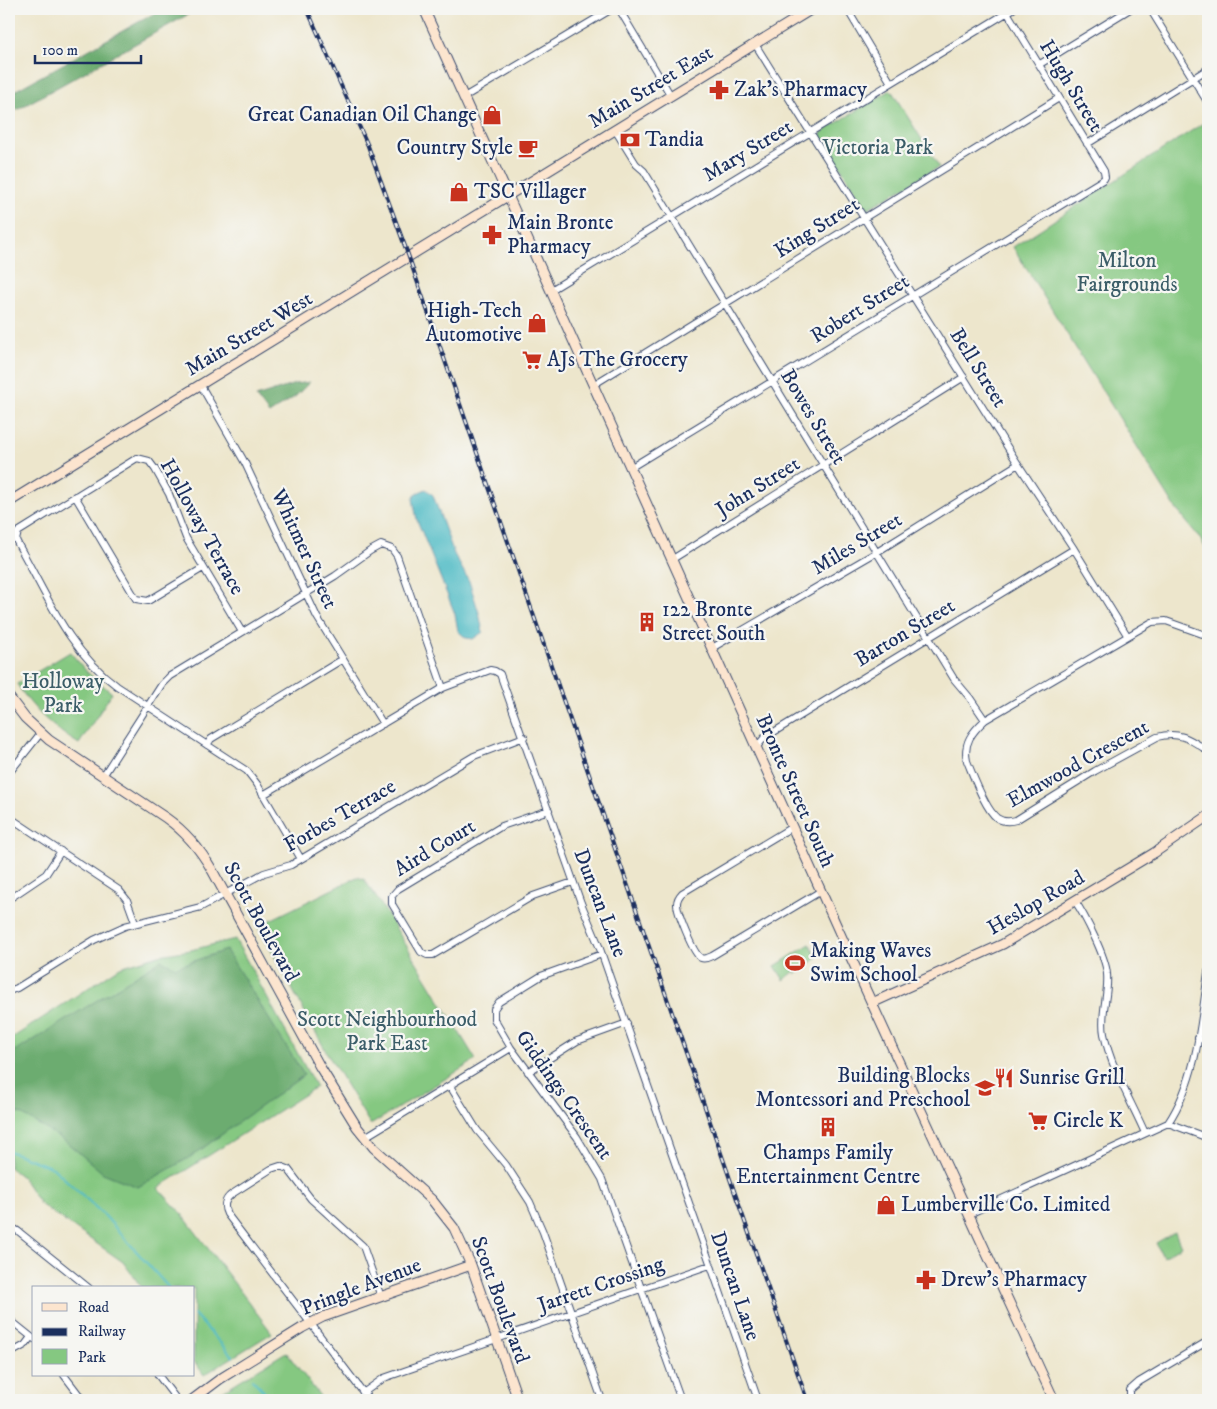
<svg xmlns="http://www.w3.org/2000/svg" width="1217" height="1409" viewBox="0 0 1217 1409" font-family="'IM FELL DW Pica',serif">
<rect width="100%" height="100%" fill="#f6f6f2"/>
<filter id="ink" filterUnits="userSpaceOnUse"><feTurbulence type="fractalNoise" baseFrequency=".02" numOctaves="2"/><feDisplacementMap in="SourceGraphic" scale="10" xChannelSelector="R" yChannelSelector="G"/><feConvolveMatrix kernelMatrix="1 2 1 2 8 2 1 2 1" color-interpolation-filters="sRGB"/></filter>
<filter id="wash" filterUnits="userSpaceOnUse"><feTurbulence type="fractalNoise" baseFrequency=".0096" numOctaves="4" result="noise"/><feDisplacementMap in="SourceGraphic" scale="20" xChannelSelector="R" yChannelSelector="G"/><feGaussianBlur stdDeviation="1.12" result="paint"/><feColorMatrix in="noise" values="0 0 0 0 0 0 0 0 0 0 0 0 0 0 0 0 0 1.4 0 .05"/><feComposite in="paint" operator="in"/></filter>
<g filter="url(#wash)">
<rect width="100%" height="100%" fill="#ede6cc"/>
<path fill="#85c881" stroke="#507c70" d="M891 90 939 167 867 209 820 135 823 131Z
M1208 120V552L1199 537 1176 509 1013 247Z
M70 652 88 673 112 693 79 744C53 728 33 710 17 684Z
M357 877 364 879 386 912 476 1060 372 1124H370L328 1055 258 926Z
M235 939 316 1087 158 1188 182 1214 272 1333 204 1375 194 1361V1288H142L123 1262 40 1204 22 1177 9 1167V1040L120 967 159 955 191 950Z
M810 944 817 958 807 966 809 968 796 974 795 971 784 980 775 966Z
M1175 1232 1181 1246 1163 1257 1156 1243Z
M286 1352 323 1400H223L218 1394Z"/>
<path fill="#6cac6f" stroke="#446e66" d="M162 9H198L13 112 9 105V94Z
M310 382 296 396 269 414 256 397 295 384Z
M226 950 304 1075 192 1156 138 1187 103 1173 65 1141 23 1115 9 1109V1053L21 1048 161 960 176 967Z"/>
<path fill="#4cbac4" stroke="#347491" d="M426 489 433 495 454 554 469 581 479 613 483 632 473 639 466 638 458 631 455 614 417 520 413 499 417 493Z"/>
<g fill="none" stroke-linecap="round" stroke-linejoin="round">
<path stroke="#4cbac4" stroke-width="2" d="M9 1151 53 1168 105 1216 169 1288
M194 1314 233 1357
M252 1379 272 1400"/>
</g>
</g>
<g filter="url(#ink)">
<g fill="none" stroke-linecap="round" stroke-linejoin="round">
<defs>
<path id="street" d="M619 9 671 96
M847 9 891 83
M1150 9 1208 103
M755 44 1018 464 1074 549 1127 635
M1040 64 1130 9
M464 97 612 9
M615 130 636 164 644 171 954 679 970 698 985 720
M1087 144 1208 69
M551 290 1013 9
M200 384 245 463 317 617 383 724
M593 385 1059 98
M630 468 1104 179 1105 177 1104 171 1007 12
M75 496 136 599 148 601 203 568
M671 560 964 377
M242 632 186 538 169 494 155 469 149 461 137 458 18 532 16 540 19 546C48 597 68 650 117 686L247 771 257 784 301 859
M1208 636 1166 621 1152 622 985 720C972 732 963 743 967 761 973 775 985 809 997 818 1003 822 1009 822 1016 820L1095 771 1157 737C1180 731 1190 739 1208 751
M712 648 877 552 1018 464
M207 745 211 739 343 659
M756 748 764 738 1074 549
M9 773 40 734
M103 776 162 684 170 676 335 576 370 551 381 545 392 549 397 556 443 688
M263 795 443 688 490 670 495 671 500 674 581 903 599 946 758 1400
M549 810 502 826 398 889 392 896V904L421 952 427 955H433L533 896 573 882
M9 817 119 890 127 900 135 922
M792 827 682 893C679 896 677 899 677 904 677 912 693 954 701 958 704 959 708 958 712 956L821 891
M9 899 46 874 61 851
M1075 901C1085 916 1106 957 1107 974 1109 995 1100 1013 1104 1034 1111 1068 1131 1101 1145 1133
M602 954 541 976 499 1002 494 1009V1019L511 1048 577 1137 602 1179 681 1400
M9 991 17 988 94 940 125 926 201 907 264 873 291 865 474 756 524 737
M1198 1038 1208 1041
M528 1072 577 1041 627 1023
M450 1086 477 1130 506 1165 530 1202 543 1232 602 1400
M1168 1123 1208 1138
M365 1137 511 1048
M969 1214 1168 1123C1197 1079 1201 1023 1208 972
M9 1226 18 1231 89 1288
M9 1319 34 1339
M9 1354 25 1345 31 1337
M64 1375 83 1400
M158 1375 177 1400
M363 1393 384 1378 710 1265
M369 1400 227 1214C223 1206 225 1199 232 1194L271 1169 280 1166 288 1169 311 1199 363 1246 381 1297
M1130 1400V1390L1139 1382 1208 1341"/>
<path id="secondary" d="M424 9 847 949 1054 1400
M9 502 812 9
M9 697 25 718 49 740 166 818C186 832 200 849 212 870L320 1067 357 1127 374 1148 432 1200 454 1228 471 1265 518 1400
M872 1003 1003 944 1154 853 1208 816
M192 1400 220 1379 302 1328 323 1317 471 1265"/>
</defs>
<use href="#street" stroke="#3a4a6e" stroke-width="8"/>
<use href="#secondary" stroke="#3a4a6e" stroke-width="11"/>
<use href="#street" stroke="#fff" stroke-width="6"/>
<use href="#secondary" stroke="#fce5cf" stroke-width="9"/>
<defs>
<path id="rail" d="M307 9 368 146 406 249 807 1400"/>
</defs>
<use href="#rail" stroke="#1b2f5e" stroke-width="4"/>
<use href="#rail" stroke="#f6f6f2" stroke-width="2" stroke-dasharray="5.5" stroke-linecap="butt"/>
</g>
</g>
<defs>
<symbol id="pharmacy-bare" viewBox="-9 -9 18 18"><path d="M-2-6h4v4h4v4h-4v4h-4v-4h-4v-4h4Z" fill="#c8321e" stroke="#f6f6f2" stroke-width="2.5" paint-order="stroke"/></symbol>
<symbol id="shop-bare" viewBox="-9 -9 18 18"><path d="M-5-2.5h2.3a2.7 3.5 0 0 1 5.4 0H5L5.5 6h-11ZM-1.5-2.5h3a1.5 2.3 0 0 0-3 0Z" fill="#c8321e" stroke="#f6f6f2" stroke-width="2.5" paint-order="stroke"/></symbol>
<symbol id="bank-bare" viewBox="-9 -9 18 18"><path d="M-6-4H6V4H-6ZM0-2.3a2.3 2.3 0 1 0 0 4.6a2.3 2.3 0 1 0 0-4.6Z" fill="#c8321e" stroke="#f6f6f2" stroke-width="2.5" paint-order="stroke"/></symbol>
<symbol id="cafe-bare" viewBox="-9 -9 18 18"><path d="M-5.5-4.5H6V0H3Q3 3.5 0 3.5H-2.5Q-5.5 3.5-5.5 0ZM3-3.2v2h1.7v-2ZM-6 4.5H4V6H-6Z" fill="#c8321e" stroke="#f6f6f2" stroke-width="2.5" paint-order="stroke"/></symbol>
<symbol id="supermarket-bare" viewBox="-9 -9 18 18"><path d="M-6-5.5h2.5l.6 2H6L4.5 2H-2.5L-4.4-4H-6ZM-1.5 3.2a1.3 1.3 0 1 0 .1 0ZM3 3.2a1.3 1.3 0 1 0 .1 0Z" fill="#c8321e" stroke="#f6f6f2" stroke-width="2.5" paint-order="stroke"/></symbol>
<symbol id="building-bare" viewBox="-9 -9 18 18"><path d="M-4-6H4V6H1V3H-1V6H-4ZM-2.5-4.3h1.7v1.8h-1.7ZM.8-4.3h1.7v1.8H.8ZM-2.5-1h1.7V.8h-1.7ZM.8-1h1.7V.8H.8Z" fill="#c8321e" stroke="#f6f6f2" stroke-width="2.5" paint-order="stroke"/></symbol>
<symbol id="stadium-bare" viewBox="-9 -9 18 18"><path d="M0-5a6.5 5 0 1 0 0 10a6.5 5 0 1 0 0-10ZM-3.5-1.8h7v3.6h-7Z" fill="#c8321e" stroke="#f6f6f2" stroke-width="2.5" paint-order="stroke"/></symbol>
<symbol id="restaurant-bare" viewBox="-9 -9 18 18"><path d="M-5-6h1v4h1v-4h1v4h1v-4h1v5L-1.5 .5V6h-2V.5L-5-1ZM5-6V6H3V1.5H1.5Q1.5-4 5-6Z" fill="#c8321e" stroke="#f6f6f2" stroke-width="2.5" paint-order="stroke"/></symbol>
<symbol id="school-bare" viewBox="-9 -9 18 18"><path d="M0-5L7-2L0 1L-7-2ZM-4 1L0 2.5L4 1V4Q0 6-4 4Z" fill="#c8321e" stroke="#f6f6f2" stroke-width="2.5" paint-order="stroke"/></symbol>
</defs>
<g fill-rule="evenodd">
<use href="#pharmacy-bare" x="705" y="76" width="28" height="28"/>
<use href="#shop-bare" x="478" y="101" width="28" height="28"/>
<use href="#bank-bare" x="616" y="126" width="28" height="28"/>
<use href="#cafe-bare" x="514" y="134" width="28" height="28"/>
<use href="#shop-bare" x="445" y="178" width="28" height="28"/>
<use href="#pharmacy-bare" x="478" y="221" width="28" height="28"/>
<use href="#shop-bare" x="523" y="309" width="28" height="28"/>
<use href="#supermarket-bare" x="518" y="346" width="28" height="28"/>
<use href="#building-bare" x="633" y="608" width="28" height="28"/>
<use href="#stadium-bare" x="781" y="949" width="28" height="28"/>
<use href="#restaurant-bare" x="990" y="1064" width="28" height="28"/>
<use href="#school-bare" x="971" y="1074" width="28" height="28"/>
<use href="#supermarket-bare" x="1024" y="1107" width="28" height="28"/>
<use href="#building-bare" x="814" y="1113" width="28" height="28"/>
<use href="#shop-bare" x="872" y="1191" width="28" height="28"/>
<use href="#pharmacy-bare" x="912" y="1266" width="28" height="28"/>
</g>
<g text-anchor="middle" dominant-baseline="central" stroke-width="4.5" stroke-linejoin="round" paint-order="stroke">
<g font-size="21" fill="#1b2f5e" stroke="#f6f6f2">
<text transform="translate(1071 86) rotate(59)">Hugh Street</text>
<text transform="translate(651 87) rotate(-31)">Main Street East</text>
<text transform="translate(748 151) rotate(-31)">Mary Street</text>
<text transform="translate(817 228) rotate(-32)">King Street</text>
<text transform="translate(860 309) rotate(-32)">Robert Street</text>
<text transform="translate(249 334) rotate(-31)">Main Street West</text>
<text transform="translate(978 368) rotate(58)">Bell Street</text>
<text transform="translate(813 417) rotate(59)">Bowes Street</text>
<text transform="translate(758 487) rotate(-32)">John Street</text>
<text transform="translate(202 527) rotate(61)">Holloway Terrace</text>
<text transform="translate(857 544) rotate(-31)">Miles Street</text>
<text transform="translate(304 549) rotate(65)">Whitmer Street</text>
<text transform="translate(905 633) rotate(-31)">Barton Street</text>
<text transform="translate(1078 764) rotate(-29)">Elmwood Crescent</text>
<text transform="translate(795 791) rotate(66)">Bronte Street South</text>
<text transform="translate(340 816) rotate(-30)">Forbes Terrace</text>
<text transform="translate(435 848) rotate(-31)">Aird Court</text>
<text transform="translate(600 903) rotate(69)">Duncan Lane</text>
<text transform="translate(1036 903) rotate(-30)">Heslop Road</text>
<text transform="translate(261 922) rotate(61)">Scott Boulevard</text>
<text transform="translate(564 1095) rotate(55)">Giddings Crescent</text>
<text transform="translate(601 1285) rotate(-19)">Jarrett Crossing</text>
<text transform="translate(735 1286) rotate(71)">Duncan Lane</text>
<text transform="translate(361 1287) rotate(-21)">Pringle Avenue</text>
<text transform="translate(500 1300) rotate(70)">Scott Boulevard</text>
</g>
<g font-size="21" fill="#1b2f5e" stroke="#f6f6f2" text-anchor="start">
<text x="734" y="90">Zak's Pharmacy</text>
<text x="477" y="115" text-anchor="end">Great Canadian Oil Change</text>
<text x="645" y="140">Tandia</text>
<text x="513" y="148" text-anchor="end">Country Style</text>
<text x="474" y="192">TSC Villager</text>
<text x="507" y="223">Main Bronte<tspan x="507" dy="24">Pharmacy</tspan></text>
<text x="522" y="311" text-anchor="end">High-Tech<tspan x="522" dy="24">Automotive</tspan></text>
<text x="547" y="360">AJs The Grocery</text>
<text x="662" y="610">122 Bronte<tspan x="662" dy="24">Street South</tspan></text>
<text x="810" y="951">Making Waves<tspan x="810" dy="24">Swim School</tspan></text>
<text x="970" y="1076" text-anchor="end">Building Blocks<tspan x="970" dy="24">Montessori and Preschool</tspan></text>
<text x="1019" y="1078">Sunrise Grill</text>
<text x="1053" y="1121">Circle K</text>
<text x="828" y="1153" text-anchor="middle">Champs Family<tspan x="828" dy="24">Entertainment Centre</tspan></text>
<text x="901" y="1205">Lumberville Co. Limited</text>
<text x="941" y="1280">Drew's Pharmacy</text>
</g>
<g font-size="21" fill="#3b5d68" stroke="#f6f6f2">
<text x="878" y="148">Victoria Park</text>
<text x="1127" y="261">Milton<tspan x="1127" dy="24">Fairgrounds</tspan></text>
<text x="63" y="682">Holloway<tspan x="63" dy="24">Park</tspan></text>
<text x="387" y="1020">Scott Neighbourhood<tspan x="387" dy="24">Park East</tspan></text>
</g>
</g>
<rect width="1217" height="1409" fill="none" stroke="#f6f6f2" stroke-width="30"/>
<rect x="32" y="1286" width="162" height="90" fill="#f6f6f2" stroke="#9ea6b7"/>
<rect x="42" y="1303" width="25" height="8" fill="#fce5cf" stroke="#9ea6b7"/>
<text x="78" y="1312" font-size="15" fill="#1b2f5e">Road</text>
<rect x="42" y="1328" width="25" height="8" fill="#1b2f5e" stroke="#9ea6b7"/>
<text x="78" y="1336" font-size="15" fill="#1b2f5e">Railway</text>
<rect x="42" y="1349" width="25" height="15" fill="#85c881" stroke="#9ea6b7"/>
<text x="78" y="1362" font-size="15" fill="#1b2f5e">Park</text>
<path d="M35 55v8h106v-8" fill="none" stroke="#1b2f5e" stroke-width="2.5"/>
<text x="42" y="55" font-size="15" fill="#1b2f5e" stroke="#f6f6f2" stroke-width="4" paint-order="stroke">100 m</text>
</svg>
